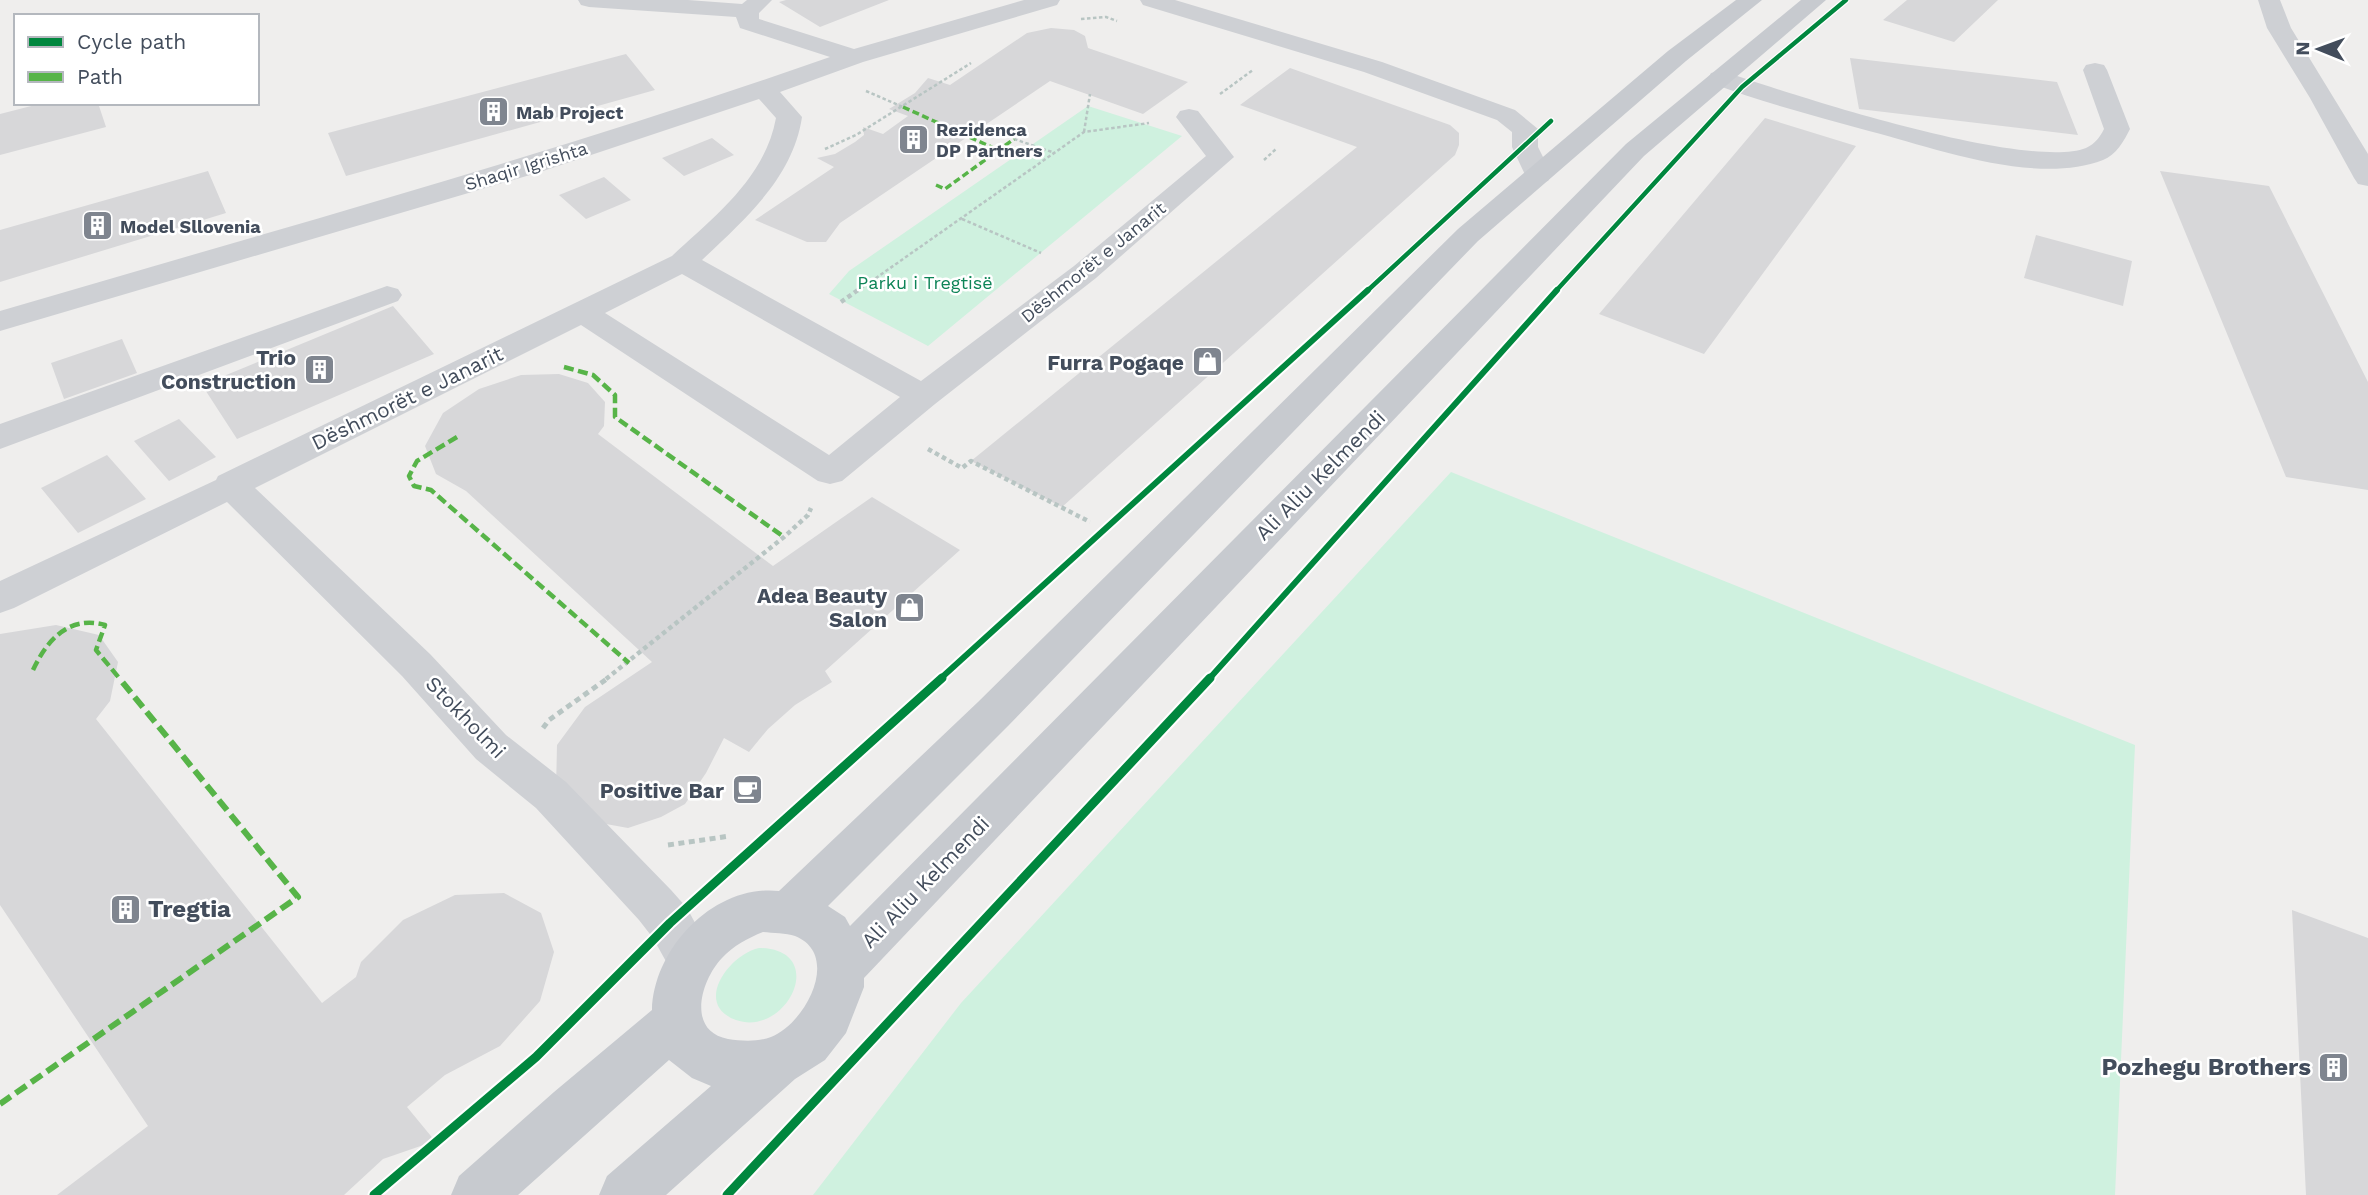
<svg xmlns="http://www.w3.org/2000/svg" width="2368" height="1195" viewBox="0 0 2368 1195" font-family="'Work Sans',sans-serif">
<rect width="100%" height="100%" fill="#efeeed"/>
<path fill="#cff1df" d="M1088 106 1182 136 928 346 829 294 849 271Z
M1451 472 2135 745 2115 1195H813L961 1003Z
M759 948C830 949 787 1038 736 1020 693 1005 728 955 759 948Z"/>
<path fill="#d7d7d9" d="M786 0H889L820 27 779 2Z
M1907 0H1998L1954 42 1883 20Z
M1051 28 1074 30 1085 36 1088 48 1188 82 1143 114 1050 81 840 223 826 242H807L755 220 834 167 817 158 835 154 855 142 864 135 863 127 883 134 908 116 889 109 915 93 928 78 950 85 1027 33Z
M626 54 655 90 346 176 328 133Z
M1850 58 2057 82 2078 135 1859 109Z
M1290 68 1450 125 1459 133V145L1455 155 1062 507 971 461 1357 147 1240 105Z
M43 103H98L106 127 0 155V114Z
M1765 118 1856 146 1704 354 1599 314Z
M712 138 734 155 684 176 662 158Z
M208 171 226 213 0 282V230Z
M2160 171 2269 186 2368 382V490L2286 477Z
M604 177 631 200 586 219 559 195Z
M2036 235 2132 261 2123 306 2024 278Z
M393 306 434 354 237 439 202 385Z
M122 339 137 373 64 399 51 363Z
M559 374 588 383 605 402 604 426 598 434 773 566 872 497 960 550 825 671 832 682 795 705 768 729 749 752 724 738 706 773 685 804 661 817 628 828 595 822 556 790 557 745 585 707 652 662 466 491 436 474 425 446 443 413 479 389 521 375Z
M179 419 216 457 169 481 134 441Z
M107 455 146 499 78 533 41 488Z
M56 625 99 635 118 662 110 701 96 719 322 1003 356 977 361 962 403 920 455 895 504 893 541 913 554 952 540 1001 500 1046 445 1075 407 1107 435 1141 383 1159 344 1195H57L148 1126 0 905V634Z
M2292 910 2368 938V1195H2306Z"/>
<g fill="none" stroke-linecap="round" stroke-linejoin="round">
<path stroke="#b8c5c3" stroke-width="2.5" stroke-dasharray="3.5 2.5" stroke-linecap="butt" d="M1081 19 1106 17 1117 21
M866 91 903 107
M1220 94 1253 70
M1084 132 1090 94
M1014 139 1055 153
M825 149 856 135 971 63
M1264 160 1276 149
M962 219 1041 253
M856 292 1084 132 1149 123"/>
<path stroke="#b8c5c3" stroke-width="4.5" stroke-dasharray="4.5 3.5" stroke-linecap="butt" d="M841 302 858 290
M928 449 962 468 971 461 1090 522
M606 679 784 537 808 515 811 508"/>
<path stroke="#b8c5c3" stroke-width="5" stroke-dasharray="6 4.5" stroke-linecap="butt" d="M543 728 549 720 608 678
M668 845 730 836"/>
<path fill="#ced0d4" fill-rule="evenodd" d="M578 0H688L742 4 747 0H772L759 13V19L854 49 1024 0H1060L1057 5 863 62 780 92 802 117C793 178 745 219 702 260L921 381 1074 266 1206 156 1176 117 1180 111 1189 109 1198 111 1234 157 1096 278 935 404 842 481 830 484 818 481 581 325 255 488 430 654 506 735 566 782 671 890 687 908 714 958 707 974 690 981 673 974 653 938 639 920 536 808 476 759 402 676 227 502 14 608 0 613V581L216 480 218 476 672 256C715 216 765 178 776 118L759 99 540 172 0 331V311C278 229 557 153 830 57L740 28 736 17 589 7 581 5ZM682 274 900 397 829 455 605 313Z
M1140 0H1175L1382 62 1515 110 1538 129V147L1552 175 1548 181 1538 183 1528 181 1512 147V132L1497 120 1364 72 1143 5Z
M2258 0H2280L2291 28 2368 154V186L2358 184 2354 178 2310 98 2267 28Z
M2095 63 2104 65 2107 70 2130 129C2124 141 2116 155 2103 160 2036 186 1935 148 1869 131 1816 116 1763 103 1711 83L1708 78 1711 73 1720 71C1737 75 1754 82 1771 87 1832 107 2032 169 2086 148 2095 144 2100 137 2104 129L2083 70 2086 65Z
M387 286 398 289 402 295 398 301 0 449V424Z"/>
<path fill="#c7cacf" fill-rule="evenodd" d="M1736 0H1762L1686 61 1478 241 1008 726 828 906 845 917 850 926 1626 144 1801 0H1826L1644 156 864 978V987L846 1033 825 1060 795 1079 666 1195H599L607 1176 711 1086 692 1078 669 1060 518 1195H451L459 1176 554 1092 652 1010C654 947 715 884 779 891L978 702 1458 229 1668 51ZM763 932C773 933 786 933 795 936 842 955 805 1024 771 1037 757 1042 742 1041 728 1039 686 1031 701 980 722 958 733 946 748 938 763 932Z"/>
<path stroke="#57b448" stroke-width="3.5" stroke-dasharray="7 3.5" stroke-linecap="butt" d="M903 107 998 150
M936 185 945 189 1014 139"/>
<path stroke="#57b448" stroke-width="4.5" stroke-dasharray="10 4.5" stroke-linecap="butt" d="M564 367 593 375 615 395V417L784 537
M457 437 417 461 409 476 414 486 431 490 629 663
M33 670C47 640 69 615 105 625L96 650 120 679"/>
<path stroke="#57b448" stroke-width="6" stroke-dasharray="13 6" stroke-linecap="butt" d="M0 1104 298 897 119 678"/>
<defs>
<path id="cycleway-far2" d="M1366 292 1551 121
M1555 292 1742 87 1846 0"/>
<path id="cycleway-far1" d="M940 679 1368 290
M1209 679 1557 290"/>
<path id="cycleway" d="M374 1195 536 1057 670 923 942 678
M727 1195 1210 678"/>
</defs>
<use href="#cycleway-far2" stroke="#fff" stroke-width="7"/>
<use href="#cycleway-far1" stroke="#fff" stroke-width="10"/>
<use href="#cycleway" stroke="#fff" stroke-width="13"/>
<use href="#cycleway-far2" stroke="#00873e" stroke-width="4.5"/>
<use href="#cycleway-far1" stroke="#00873e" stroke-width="6"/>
<use href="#cycleway" stroke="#00873e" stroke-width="9"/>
</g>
<defs>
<symbol id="building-square" viewBox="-11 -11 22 22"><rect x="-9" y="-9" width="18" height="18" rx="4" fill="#7f858f" stroke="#fff"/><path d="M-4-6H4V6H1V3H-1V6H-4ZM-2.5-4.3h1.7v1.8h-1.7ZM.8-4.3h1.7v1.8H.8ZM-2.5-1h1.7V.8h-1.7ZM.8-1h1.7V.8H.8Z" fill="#fff"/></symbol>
<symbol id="shop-square" viewBox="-11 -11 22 22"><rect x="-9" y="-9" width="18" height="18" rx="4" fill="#7f858f" stroke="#fff"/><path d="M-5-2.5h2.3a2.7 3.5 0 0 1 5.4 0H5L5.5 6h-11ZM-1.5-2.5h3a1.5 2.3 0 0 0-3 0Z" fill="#fff"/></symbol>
<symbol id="cafe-square" viewBox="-11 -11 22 22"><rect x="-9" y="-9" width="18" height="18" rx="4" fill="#7f858f" stroke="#fff"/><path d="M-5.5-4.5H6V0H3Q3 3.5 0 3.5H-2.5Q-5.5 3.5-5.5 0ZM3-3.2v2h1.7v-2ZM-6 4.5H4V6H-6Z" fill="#fff"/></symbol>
</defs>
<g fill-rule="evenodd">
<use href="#building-square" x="476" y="94" width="35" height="35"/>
<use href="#building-square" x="896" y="122" width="35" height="35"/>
<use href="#building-square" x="80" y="208" width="35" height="35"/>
<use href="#shop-square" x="1190" y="344" width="35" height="35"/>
<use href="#building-square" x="302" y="352" width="35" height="35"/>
<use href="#shop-square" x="892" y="590" width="35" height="35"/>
<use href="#cafe-square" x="730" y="772" width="35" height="35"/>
<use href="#building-square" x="108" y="892" width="35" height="35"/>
<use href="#building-square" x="2316" y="1050" width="35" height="35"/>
</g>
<g text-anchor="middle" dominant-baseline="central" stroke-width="5" stroke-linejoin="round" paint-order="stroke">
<g font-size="18" font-weight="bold" fill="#434d5c" stroke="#fff" text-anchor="start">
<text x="516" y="112">Mab Project</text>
<text x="936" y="129">Rezidenca<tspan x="936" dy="21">DP Partners</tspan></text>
<text x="120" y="226">Model Sllovenia</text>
</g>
<g font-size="18" fill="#434d5c" stroke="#fff">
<text transform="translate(526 166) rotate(-17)">Shaqir Igrishta</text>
<text transform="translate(1093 262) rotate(-39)">Dëshmorët e Janarit</text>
</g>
<g font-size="18" fill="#0d8457" stroke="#fff">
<text x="925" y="282">Parku i Tregtisë</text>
</g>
<g font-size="21" font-weight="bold" fill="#434d5c" stroke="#fff" text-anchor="end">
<text x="296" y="357">Trio<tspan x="296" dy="24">Construction</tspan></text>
<text x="1184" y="362">Furra Pogaqe</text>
<text x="887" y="595">Adea Beauty<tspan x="887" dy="24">Salon</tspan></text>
<text x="724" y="790">Positive Bar</text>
</g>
<g font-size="21" fill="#434d5c" stroke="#fff">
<text transform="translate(407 398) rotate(-26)">Dëshmorët e Janarit</text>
<text transform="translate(1320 475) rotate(-45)">Ali Aliu Kelmendi</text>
<text transform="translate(466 717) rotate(46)">Stokholmi</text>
<text transform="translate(925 882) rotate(-46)">Ali Aliu Kelmendi</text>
</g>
<g font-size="24" font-weight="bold" fill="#434d5c" stroke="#fff" text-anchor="start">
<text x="148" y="909">Tregtia</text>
<text x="2311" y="1067" text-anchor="end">Pozhegu Brothers</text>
</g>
</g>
<rect x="14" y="14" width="245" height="91" fill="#ffffff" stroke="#b4b8be" stroke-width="2"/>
<rect x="28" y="37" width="35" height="10" fill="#00873e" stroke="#b4b8be" stroke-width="2"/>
<text x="77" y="49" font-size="21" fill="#434d5c">Cycle path</text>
<rect x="28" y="72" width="35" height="10" fill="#57b448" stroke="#b4b8be" stroke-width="2"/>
<text x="77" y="84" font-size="21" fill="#434d5c">Path</text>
<g transform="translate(2319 49) rotate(271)" stroke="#ffffff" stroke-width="5" paint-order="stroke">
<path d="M0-5L12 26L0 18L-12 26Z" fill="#434d5c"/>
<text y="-10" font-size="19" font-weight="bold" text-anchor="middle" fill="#434d5c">N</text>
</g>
</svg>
